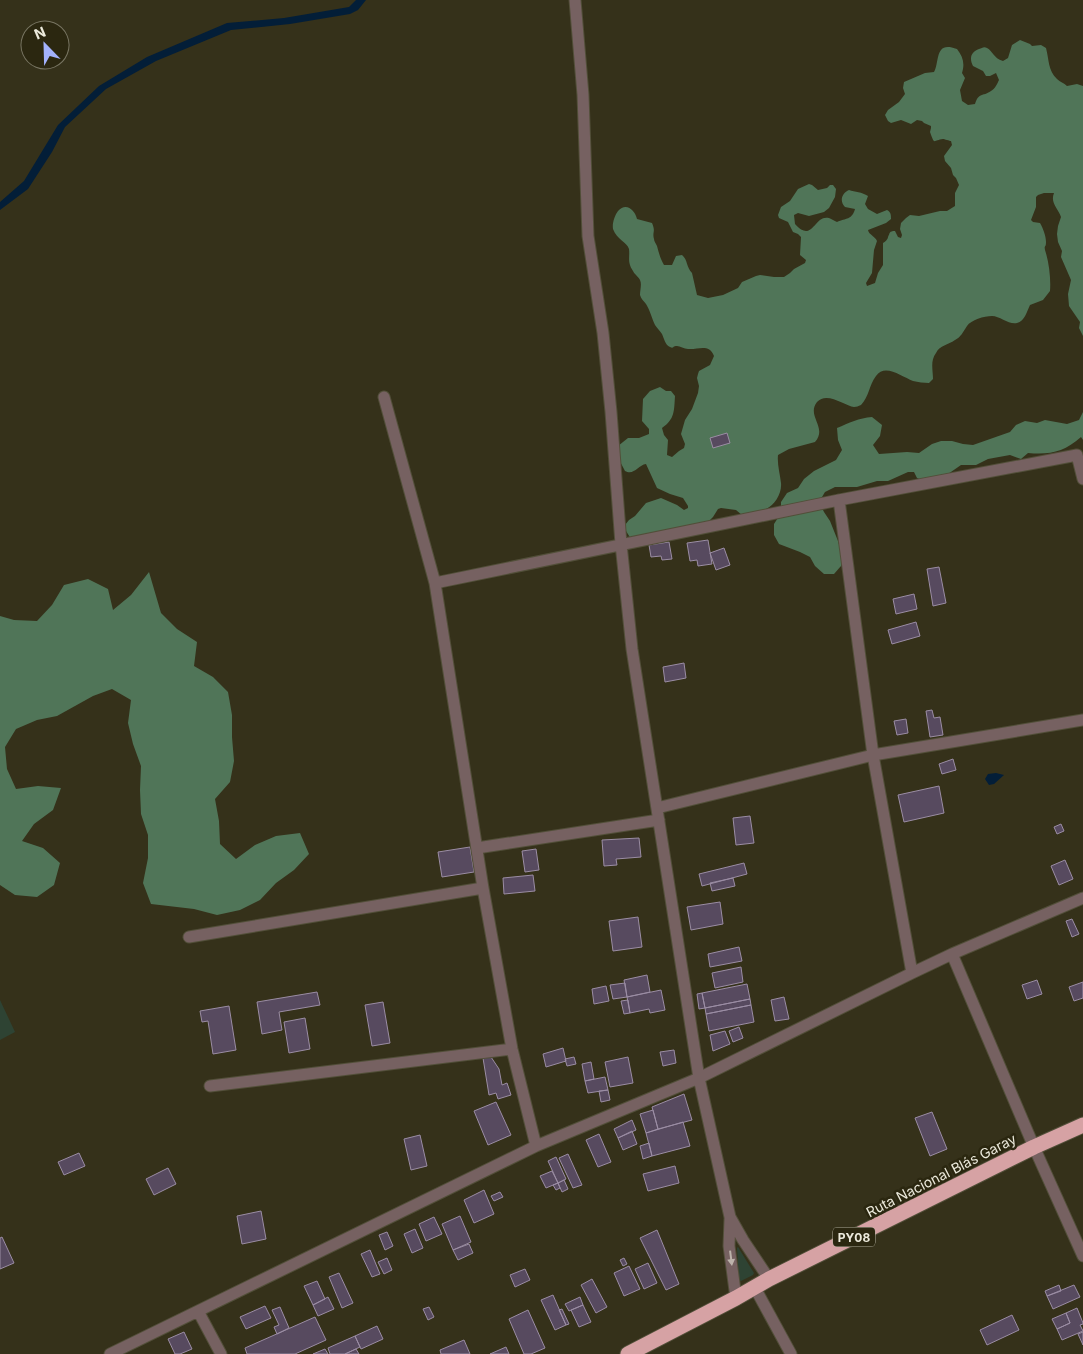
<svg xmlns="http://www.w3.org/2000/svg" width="1083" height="1354" viewBox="0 0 1083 1354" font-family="Inter,sans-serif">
<rect width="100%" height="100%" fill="#35311a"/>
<path fill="#2e4333" d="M0 1000 15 1032 0 1040Z
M738 1247 754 1273 753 1275 741 1281 739 1280 737 1248Z"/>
<path fill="#507558" d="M1020 40 1030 44 1032 46 1041 45 1046 48C1049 59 1048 71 1057 79 1060 82 1064 83 1067 86L1077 84 1083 86V336L1079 328 1080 322 1069 306 1068 294 1071 280 1061 257 1062 251 1058 242 1057 234 1058 226 1061 217C1058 208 1050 203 1054 193H1044L1038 195 1036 197V207L1031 220 1033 222 1040 223C1043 228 1046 236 1046 242 1046 248 1044 245 1045 250 1049 262 1051 279 1050 291L1043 300 1030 305C1027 311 1025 321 1017 323 1009 325 1000 316 992 316 984 316 971 320 967 326 963 332 961 337 955 340 948 345 940 345 936 353 930 361 933 370 933 379L929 383C924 383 918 382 913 381 902 377 885 363 876 376 869 385 869 397 861 405 858 406 857 407 854 407 845 406 827 391 817 402 806 416 828 427 815 442L789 449 778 455C777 464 780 474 781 483 782 493 775 505 766 509 759 513 750 513 742 515L736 510 721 508 718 509 713 517 705 525 631 539 626 531 625 525 629 520 635 516 646 503 661 498 677 505 684 510 688 508V506L683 498 670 494 657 488 646 464C638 465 634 476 625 471L616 454 618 446 628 438H639L649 434V429L642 421 643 399 650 391 660 387 666 391H671L675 396C674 411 675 419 662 428L664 435 668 440 667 455 672 457 679 451 684 448 685 444 681 434 685 420 692 409 698 393 699 386 697 378 698 374 699 371 710 365 714 356C709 343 698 350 688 349 684 349 680 346 677 346 672 346 674 349 670 347 665 345 664 338 662 334 660 331 657 328 655 325 652 319 650 310 646 304 644 301 641 299 640 295 640 290 642 284 640 280 639 277 635 275 633 271 627 262 630 258 629 249 627 242 617 240 613 229 612 223 615 215 618 211 626 202 635 210 637 219L652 223C656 232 652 232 654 239 654 241 656 244 657 246 659 253 660 258 664 265H672L676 256 682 255C688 260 686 267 692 273L697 295 708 298 723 295 738 288 742 282 756 276 760 275 774 277H784L790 273 794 269 805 263 806 260 800 255 801 237 798 234 793 232 788 222 779 218 778 215 781 207 790 201 798 189 809 184 812 185 818 190 827 188 830 185H833L836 189 835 197 829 208 824 212 809 216 798 213 794 215 795 224C813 244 814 214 829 218 832 219 834 221 837 222 846 218 852 220 855 209L845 207C839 201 842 193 849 190 855 192 862 192 868 196L865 204 868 209 877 214 887 210C891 212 891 215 891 219L886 223 868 230C869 235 875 236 877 241L874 250 872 273 866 283 867 286 875 283 878 273 883 265V243C885 242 888 239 888 237 890 233 889 231 895 231L898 237 901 238 902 235 900 229 901 223 906 218 910 215 919 216 940 211H947L955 206V193L959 185 956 178 953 175 951 168 945 161 944 156 952 145 951 141C950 141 944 139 943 139 933 140 935 146 930 132L931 128V126L924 123 922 121 917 120 911 124 901 120 891 123 888 121 885 115 888 110 899 102 905 94 903 88 904 82 925 73 934 72C940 62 934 40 957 49 963 57 965 63 962 73L965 78 960 90 962 101 968 105 975 104C979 92 982 97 991 91 995 89 997 84 999 80L996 73 990 76H986L983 71 973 66C969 58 971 52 979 49 982 48 984 46 987 48 993 51 993 58 1003 61L1008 58 1012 45Z
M1083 412V440L1081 437C1064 452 1050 455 1028 453L1021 459 1010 455 988 459 976 465H961L938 481 926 482 917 478 914 472H908L888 481H877L857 487H835L825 492 819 502 824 512 830 521 838 541 842 555 841 566 834 574H824L815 566 810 557 800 552 779 544 774 535V524L781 513V502L787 493 798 488 804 479 814 471 836 460 842 450 838 440 837 428C849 423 859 418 872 417L882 425 880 436 873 445 879 454 907 452 919 453 932 444 941 441H952L963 444 973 445 1010 432 1016 425 1025 421 1037 423 1045 420 1067 424 1079 420Z
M149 572 161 613 177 629 197 642 194 666 213 677 228 692 232 715V737L234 761 230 782 215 799 219 821 220 844 236 859 255 845 276 836 300 833 309 854 294 870 276 883 260 900 240 910 217 915 194 909 151 904 143 883 148 858V835L141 814 140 790 141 766 133 744 128 723 131 700 112 689 93 696 57 716 37 720 16 729 5 747 7 769 16 789 38 786 61 788 53 810 34 824 22 841 43 848 60 863 54 885 37 897 15 895 0 885V616L14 620 37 621 52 605 64 585 88 579 108 589 113 610 131 595Z"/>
<path fill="#031e38" d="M356 0H366L358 10 350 14 290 24 231 30 156 61 106 89 65 127 52 152 28 189 0 210V202L24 181 58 125 99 86 147 57 227 23 284 18 349 7Z
M996 773 1004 775 994 784 989 785 985 779 988 774Z"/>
<path fill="#574a5f" stroke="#9b8da4" d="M727 433 730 443 713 448 710 438Z
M708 540 712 564 698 566 697 560 690 561 687 543Z
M669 542 672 559 662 560 661 556 651 557 649 545Z
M724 548 730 565 716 570 710 553Z
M939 567 946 603 933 606 927 569Z
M914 594 917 609 896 614 893 599Z
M916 622 920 636 892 644 888 630Z
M684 663 686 678 665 682 663 667Z
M932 710 934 718 940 717 943 735 930 737 926 711Z
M906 719 908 733 897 735 894 721Z
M953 759 956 770 942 774 939 764Z
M939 786 944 813 904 822 898 795Z
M750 816 754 843 736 845 733 818Z
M1061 824 1064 831 1057 834 1054 827Z
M639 838 641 857 616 859 617 865 604 866 602 840Z
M470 847 474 872 442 877 438 852Z
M536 849 539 870 525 872 522 851Z
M1065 860 1073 879 1059 885 1051 866Z
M744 863 747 874 702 886 699 874Z
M533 875 535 891 504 894 503 878Z
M733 878 735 886 712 891 710 883Z
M720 902 723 924 691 930 687 907Z
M638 917 642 947 613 951 609 921Z
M1072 919 1079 934 1072 937 1066 921Z
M739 947 742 961 710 967 708 954Z
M741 967 743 982 715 988 712 973Z
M647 975 650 992 627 997 624 980Z
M1037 980 1042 994 1027 999 1022 985Z
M1083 982V998L1074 1001 1069 987Z
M625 983 627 997 613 999 610 985Z
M747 984 750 999 705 1008 702 993Z
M606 986 609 1001 594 1004 592 989Z
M661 990 665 1010 650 1013 649 1009 630 1013 627 997Z
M317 992 320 1005 279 1012 282 1030 262 1034 257 1002Z
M702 993 705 1008 699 1009 697 994Z
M784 997 789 1019 775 1021 771 1000Z
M750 999 751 1005 706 1014 705 1008Z
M628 1000 630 1013 624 1014 621 1001Z
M383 1002 390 1043 372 1046 365 1005Z
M751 1005 754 1022 709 1031 706 1014Z
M229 1006 236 1050 213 1054 208 1021 202 1022 200 1011Z
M305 1018 310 1049 289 1053 284 1022Z
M739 1027 743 1038 733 1042 729 1031Z
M725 1031 730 1044 713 1051 710 1035Z
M563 1048 566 1061 546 1067 543 1054Z
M674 1050 676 1063 663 1066 660 1052Z
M491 1057 499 1069 502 1085 507 1083 511 1095 498 1099 496 1093 489 1095 483 1058Z
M574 1057 576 1064 567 1066 565 1059Z
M628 1057 633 1083 610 1087 605 1062Z
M591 1062 594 1079 585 1081 582 1064Z
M605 1077 608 1090 588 1093 585 1081Z
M608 1090 610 1100 601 1102 599 1091Z
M684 1094 692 1120 658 1129 652 1107Z
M496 1102 511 1135 488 1145 474 1111Z
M653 1110 658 1129 646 1133 640 1114Z
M932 1112 947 1149 930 1156 915 1118Z
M632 1120 636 1130 618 1138 614 1129Z
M683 1122 690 1146 652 1156 646 1133Z
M632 1131 637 1144 623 1150 618 1138Z
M599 1134 611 1162 598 1167 586 1140Z
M420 1135 427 1166 411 1170 404 1139Z
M649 1143 652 1156 643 1159 640 1146Z
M79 1153 85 1166 64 1175 58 1162Z
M568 1154 582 1185 573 1188 559 1158Z
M556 1157 566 1179 558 1183 548 1161Z
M675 1166 679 1183 648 1191 643 1174Z
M168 1168 176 1184 154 1195 146 1179Z
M552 1171 558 1183 546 1188 540 1176Z
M564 1180 568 1189 562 1192 558 1183Z
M558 1183 560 1188 556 1190 553 1185Z
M484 1190 494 1214 474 1223 464 1200Z
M500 1192 503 1197 494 1201 491 1196Z
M261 1211 266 1239 242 1244 237 1216Z
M460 1216 471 1242 453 1250 442 1224Z
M434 1217 442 1234 426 1241 419 1224Z
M415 1229 423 1248 412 1253 404 1234Z
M657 1230 679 1284 666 1290 640 1238Z
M387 1232 393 1246 385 1250 379 1235Z
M2 1237 14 1263 0 1269V1238Z
M469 1244 473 1253 458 1260 453 1250Z
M370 1250 380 1274 372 1277 361 1254Z
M387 1258 392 1270 384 1274 378 1262Z
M624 1258 627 1264 623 1266 620 1260Z
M648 1263 657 1283 644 1289 635 1269Z
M629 1266 640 1289 624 1296 614 1273Z
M525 1269 530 1280 515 1287 510 1275Z
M339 1273 353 1303 342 1308 329 1277Z
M592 1279 607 1307 596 1313 581 1285Z
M317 1281 325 1299 313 1305 304 1286Z
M1059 1285 1061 1291 1047 1296 1045 1291Z
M1074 1285 1080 1297 1053 1309 1047 1296Z
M553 1295 566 1325 555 1330 541 1300Z
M328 1297 334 1309 318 1316 313 1305Z
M580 1297 583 1305 569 1311 565 1304Z
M583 1305 591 1322 579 1327 571 1310Z
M265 1306 271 1318 246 1329 240 1317Z
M280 1307 289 1328 277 1334 274 1327 279 1325 272 1310Z
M429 1307 434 1317 428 1320 423 1309Z
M1077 1308 1083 1323V1324L1080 1325 1083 1331 1062 1340 1057 1329 1070 1323 1066 1313Z
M562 1309 569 1324 566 1325 559 1310Z
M528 1310 545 1348 531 1354H524L509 1319Z
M1066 1313 1070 1323 1057 1329 1052 1319Z
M1012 1315 1019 1330 987 1345 980 1330Z
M315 1317 326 1340 295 1354H247L245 1348Z
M377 1326 383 1339 361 1349 355 1336Z
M184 1332 192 1349 180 1354H175L168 1339Z
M1083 1332V1345L1078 1334Z
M355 1336 360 1347 345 1354H330L328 1348Z
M464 1340 470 1354H441L440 1350Z
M506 1347 509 1354H490Z
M325 1349 328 1354H313Z
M356 1349 359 1354H345Z"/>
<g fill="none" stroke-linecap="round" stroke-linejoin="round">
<defs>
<path id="street" d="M575 0 583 95 588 236 603 333 611 412 621 544 632 649 699 1078 730 1217 743 1240 769 1279
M384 397 435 583 483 888 512 1049 536 1146
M839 500 873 755 912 973
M435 583 839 500 1077 455 1083 479
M657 808 873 755 1083 720
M477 848 659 820
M189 937 483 888
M952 954 1034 1147 1083 1256
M210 1086 512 1049
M730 1219 729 1246 736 1298
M755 1288 791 1354
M198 1311 221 1354
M110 1354 536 1146 699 1078 912 973 952 954 1083 898"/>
<path id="highway" d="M628 1354 736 1298 769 1279 1034 1147 1083 1125"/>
</defs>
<use href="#street" stroke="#524f39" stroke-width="13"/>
<use href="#highway" stroke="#524f39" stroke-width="17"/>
<use href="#street" stroke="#766161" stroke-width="11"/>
<use href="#highway" stroke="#d6a2a4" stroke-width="15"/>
</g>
<defs><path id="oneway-solid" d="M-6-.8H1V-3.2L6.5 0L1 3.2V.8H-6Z" transform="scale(1.25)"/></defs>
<use fill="#bdb3ab" href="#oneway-solid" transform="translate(731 1258) rotate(83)"/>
<g text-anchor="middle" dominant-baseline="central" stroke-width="5" stroke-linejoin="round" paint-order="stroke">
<rect fill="#2b2710" stroke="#b2b09f" stroke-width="1" x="833" y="1227.5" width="42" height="19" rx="4"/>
<g font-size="12" font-weight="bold" fill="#eceadc">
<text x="854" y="1237">PY08</text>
</g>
<g font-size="14" fill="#eceadc" stroke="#2b2710">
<text transform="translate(941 1175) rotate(-27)">Ruta Nacional Blás Garay</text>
</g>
</g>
<g transform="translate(45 45) rotate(337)"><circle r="24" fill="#2b2710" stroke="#787562"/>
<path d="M0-4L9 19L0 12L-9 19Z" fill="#a3b2fd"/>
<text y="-8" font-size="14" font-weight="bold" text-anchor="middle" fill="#eceadc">N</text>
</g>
</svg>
